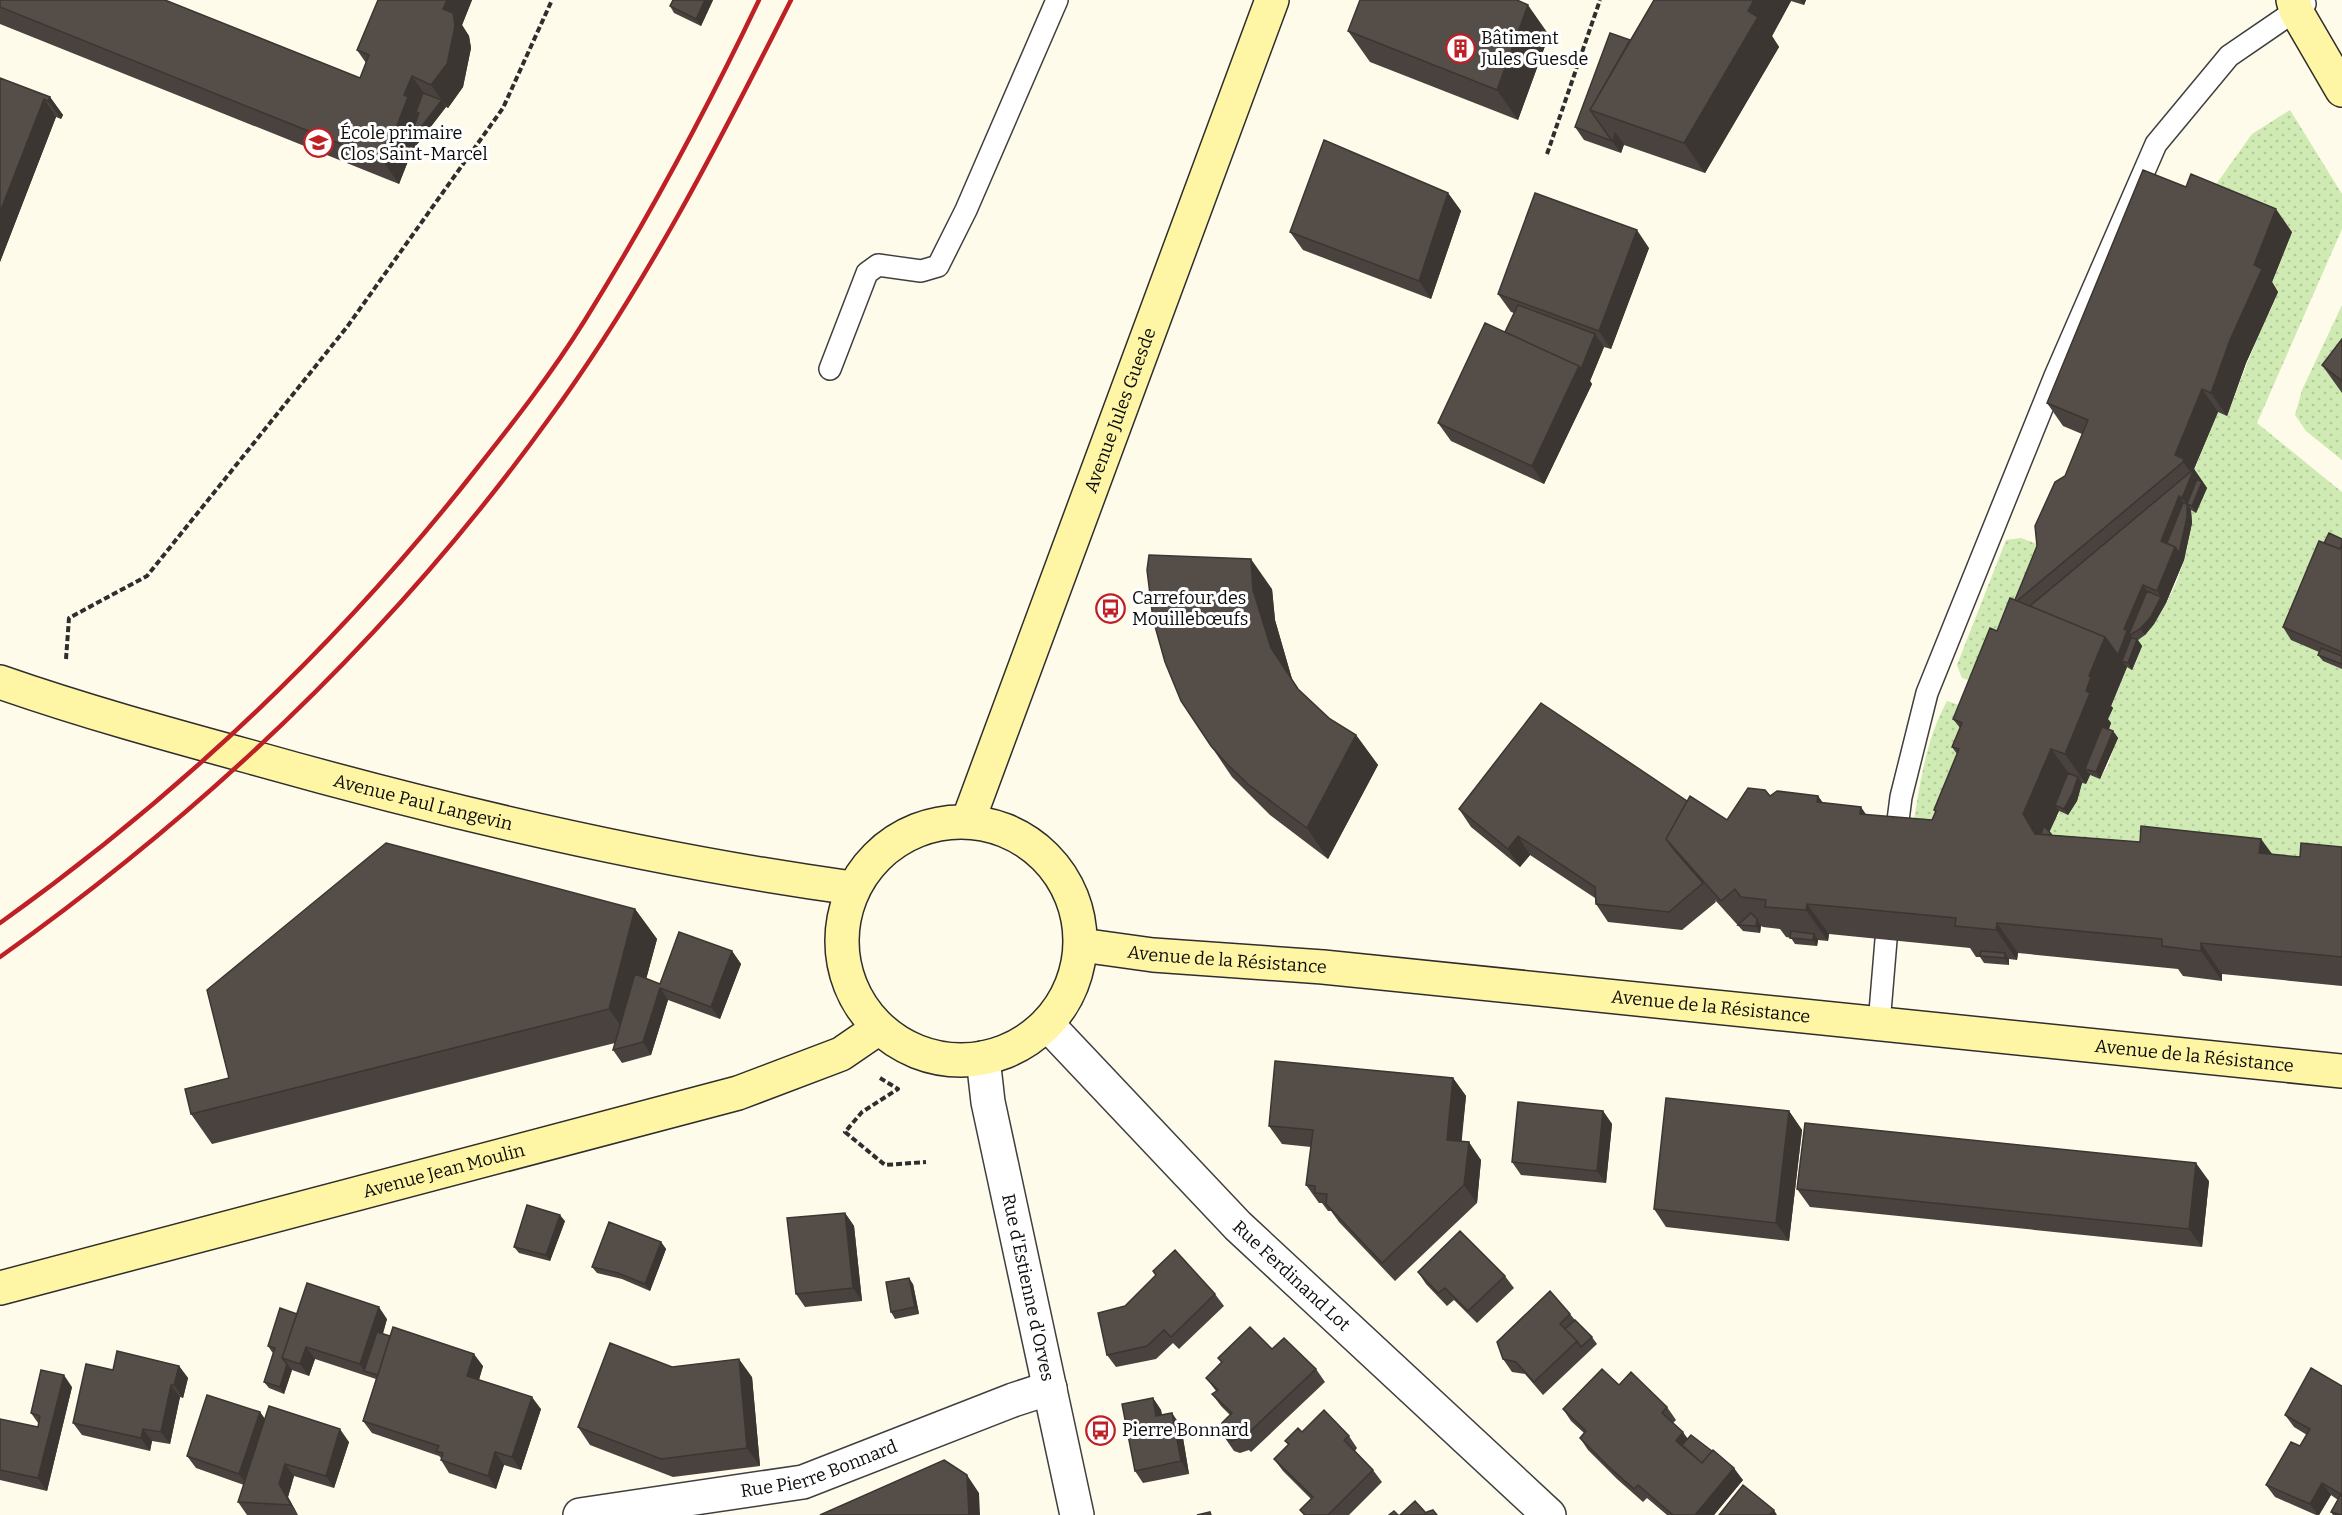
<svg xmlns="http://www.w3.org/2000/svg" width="2342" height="1515" viewBox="0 0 2342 1515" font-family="Bitter,serif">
<defs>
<pattern id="garden-dots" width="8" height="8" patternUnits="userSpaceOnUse" patternTransform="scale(1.5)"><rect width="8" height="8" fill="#cfeab3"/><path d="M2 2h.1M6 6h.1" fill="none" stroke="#b1c899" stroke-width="1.8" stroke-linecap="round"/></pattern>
</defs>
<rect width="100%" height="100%" fill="#fffbea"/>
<path fill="url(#garden-dots)" d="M2290 110 2342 194V229L2257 423 2342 492V871L2068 866 2049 832 2055 815 2058 816 2059 812 2068 815 2077 801 2082 783 2086 784 2090 775 2100 779 2109 763 2115 742 2107 733 2111 707 2127 667 2133 669 2135 643C2168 617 2193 552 2191 510L2197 512 2191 478 2218 412 2227 415 2267 313 2270 311 2278 292 2207 197 2252 134Z
M2342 305V460L2306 431 2295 415 2302 390Z
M2021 538 2051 549 1983 685 1962 678 1957 665 2006 540Z
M1947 701 1972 709 1955 841 1911 838C1919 791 1924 743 1947 701Z"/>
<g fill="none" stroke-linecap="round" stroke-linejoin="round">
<defs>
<path id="lane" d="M830 369 867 273 878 265 921 271 938 266 966 210 1057 0
M1895 844 1901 797 1927 693 2055 376 2156 144 2229 56 2305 4
M1879 1024 1886 940"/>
<g id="street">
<path id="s1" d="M1047 1024 1238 1226 1549 1515"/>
<path id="s2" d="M983 1058 988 1102 1077 1515"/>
<path id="s3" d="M580 1515 803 1482 1013 1400 1050 1388"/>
</g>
<g id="secondary">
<path d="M2293 0 2296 11 2342 90"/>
<path id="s4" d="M0 682C83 711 167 734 251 757 449 813 649 860 852 888"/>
<path id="s5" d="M968 821 1272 0"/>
<circle cx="961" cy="941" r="119"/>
<path id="s6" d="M1081 945 1153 955 1323 967 2342 1071"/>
<path id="s7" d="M0 1288 738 1093 841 1054 879 1028"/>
</g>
</defs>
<use href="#lane" stroke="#3f3f3f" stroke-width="24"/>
<use href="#street" stroke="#3f3f3f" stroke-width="36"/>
<use href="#secondary" stroke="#2e2e2e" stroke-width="36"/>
<path stroke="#2e2e2e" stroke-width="4" stroke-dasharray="6 3" stroke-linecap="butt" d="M1547 154 1600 0
M66 659 69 618 147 576 347 327 503 108 552 0
M880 1078 898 1089 862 1112 845 1132 885 1165 926 1162"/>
<use href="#lane" stroke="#fff" stroke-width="21"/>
<use href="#street" stroke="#fff" stroke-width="33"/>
<use href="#secondary" stroke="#fff6a5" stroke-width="33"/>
<path stroke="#bf2026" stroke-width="4.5" d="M0 923C179 795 338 645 474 472 513 423 552 373 585 320 649 217 707 109 759 0
M0 957C209 808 397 629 548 420 644 289 718 145 791 0"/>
</g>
<path fill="#49423e" d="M0 0 360 78 366 63 357 50 378 0H472L462 25 469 36 471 48 463 87 448 108 446 107 412 151 399 184 0 24Z
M673 0H713L701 26 674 13 670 6Z
M1654 0H1806L1804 5 1791 1 1772 36 1779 47 1705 173 1624 145 1621 153 1584 140 1575 127 1630 40Z
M1348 31 1549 35 1518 120 1370 62Z
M0 78 50 97 63 115 61 119 56 117 0 262Z
M1448 193 1461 211 1431 299 1303 250 1290 232Z
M2292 232 2272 282 2278 292 2246 363 2227 416 2218 412 2194 469 2207 488 2196 513 2191 510 2192 523 2184 560 2166 603 2154 624 2145 635 2138 640 2142 646 2132 670 2127 667 2111 706 2113 708 2108 719 2111 723 2109 729 2113 731 2118 738 2100 779 2090 775 2086 784 2082 783 2077 801 2068 815 2059 811 2049 832 2052 835 2140 842 2261 839 2273 855 2300 857 2342 847V986L2222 974V981L2183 976 2178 969 2018 953 2017 960 2009 959V965L1984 963 1980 957H1976L1970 948 1829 934 1828 941 1818 940 1817 946 1795 944 1791 938 1786 937 1780 929 1763 927 1761 926 1760 933 1743 931 1715 900 1716 902 1682 930 1608 922 1596 904 1595 898 1530 855 1520 867 1471 827 1459 809 1687 801 1727 820 1770 796H1818L1823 803 1866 815 1932 820 1935 812 1934 810 1957 754 1952 747 1960 728 1953 719 1997 631 2015 600 2082 434 2063 426 2047 403Z
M1649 248 1611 349 1604 347 1590 381 1592 384 1544 484 1451 441 1438 423 1505 332 1514 313 1511 312 1498 294Z
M2342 339V393L2322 365Z
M2342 539V669L2323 661 2318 655 2319 652 2291 640 2283 627Z
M1272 589 1275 620 1292 679 1300 692 1330 719 1356 735 1378 765 1328 859 1270 815 1232 777 1211 746Z
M635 909 657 939 646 979 660 984 732 951 741 964 720 1019 668 1000 651 1055 622 1063 613 1050 615 1043 212 1144 191 1114 229 1078Z
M1453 1078 1466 1096 1461 1141 1481 1160 1477 1203 1395 1281 1339 1222 1331 1211H1328L1322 1203H1319L1306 1185 1311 1147 1282 1144 1269 1126Z
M1603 1111 1612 1124 1606 1183 1521 1175 1512 1162Z
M1789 1111 1802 1130 1789 1241 1666 1227 1654 1209Z
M2209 1181 2202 1247 1810 1207 1797 1189Z
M845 1213 854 1226 862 1301 805 1307 796 1294Z
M565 1221 550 1261 519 1253 514 1247Z
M661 1242 666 1249 650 1291 622 1279 597 1273 592 1267Z
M1418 1272 1505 1276 1514 1288 1477 1323 1454 1300 1447 1306 1426 1284Z
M913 1284 919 1314 895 1319 891 1312Z
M1215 1294 1224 1306 1179 1349 1173 1343 1156 1359 1116 1367 1107 1355Z
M297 1314 387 1319 383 1334 483 1366 479 1380 541 1409 521 1470 504 1465 496 1489 449 1473 441 1460V1458L439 1456 372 1433 363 1421 376 1379 315 1359 309 1376 292 1370 284 1394 269 1388 264 1382 273 1353 272 1352 268 1346Z
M1570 1314 1575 1320 1592 1337 1597 1344 1543 1395 1525 1374 1512 1372 1503 1359Z
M1272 1349 1316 1369 1325 1382 1251 1452 1249 1450 1240 1453 1234 1451 1225 1438 1230 1415 1221 1406 1212 1394 1216 1391 1206 1378 1221 1362 1218 1358Z
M179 1366 188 1378 183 1398 180 1397 170 1444 152 1441 150 1451 82 1435 73 1423 113 1370Z
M672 1367 752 1377 760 1466 673 1477 590 1445 578 1427Z
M1619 1385 1667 1407 1676 1420 1673 1423 1688 1439 1743 1480 1714 1515H1667L1647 1498 1643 1502 1617 1479 1588 1450 1580 1438 1584 1433 1571 1421 1563 1409Z
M2342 1386V1515H2333L2331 1512 2338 1500 2331 1495 2319 1515H2316L2275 1497 2266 1485 2300 1446 2307 1435 2294 1427 2285 1415Z
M72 1387 47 1491 0 1480V1419L38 1427V1423L31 1413Z
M1153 1398 1161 1410 1162 1415 1181 1426 1189 1474 1143 1483 1135 1471Z
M260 1412 265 1419 349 1442 334 1488 294 1476 288 1497 298 1515H247L238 1502 244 1485 196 1468 187 1456Z
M1302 1432 1349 1436 1357 1448 1355 1451 1373 1470 1382 1482 1349 1515H1304L1300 1510 1311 1499 1283 1471 1274 1459 1288 1445 1285 1441Z"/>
<path fill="#3c3632" d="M447 0H472L462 25 469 36 471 48 463 87 448 108 431 85 443 9Z
M705 0H713L701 26 696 19Z
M1754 0H1791V1L1772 36 1779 47 1705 173 1684 143Z
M1800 0H1806L1804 5Z
M1528 5 1549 35 1518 120 1497 90Z
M412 76 428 99 442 100 446 107 412 151 399 184 383 161 404 95Z
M50 97 63 115 61 119 48 101Z
M44 99 56 117 0 262V212Z
M1615 132 1624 144 1621 153 1612 141Z
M1448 193 1461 211 1431 299 1419 281Z
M2276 209 2292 232 2272 282 2278 292 2246 363 2227 416 2211 393 2254 265Z
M1637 230 1649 248 1611 349 1599 331Z
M1595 334 1604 347 1590 381 1592 384 1544 484 1532 466Z
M2202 389 2218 412 2194 469 2207 488 2196 513 2192 506 2187 504 2182 498 2192 474 2183 462 2175 455Z
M2179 496 2187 508V504L2191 510 2192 523 2184 560 2166 603 2154 624 2145 635 2140 629 2161 597 2157 591 2187 517 2171 550 2161 541Z
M1251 559 1272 589 1275 620 1292 679 1319 719 1271 648 1253 590Z
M2143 585 2151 598 2130 635 2136 644 2137 639 2142 646 2132 670 2128 663 2122 661 2127 667 2111 706 2113 708 2108 719 2111 723 2091 771 2085 769 2090 775 2086 784 2065 754 2086 691 2089 676 2105 637 2124 629Z
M2113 731 2118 738 2100 779 2096 772Z
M1356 735 1378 765 1328 859 1307 828Z
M2051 749 2073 779 2055 805 2059 811 2044 844 2035 834 2023 814Z
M2078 777 2082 783 2077 801 2068 815 2064 809Z
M1818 796 1839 826 1817 802Z
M1861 807 1872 823 1860 814Z
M1518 836 1530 855 1520 867 1508 849Z
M2261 839 2270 852 2275 858 2259 853Z
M1807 904 1829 934 1828 941 1806 910Z
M635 909 657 939 630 1039 609 1009Z
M1757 919 1761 926 1760 933 1756 926Z
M1997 923 2018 953 2017 960 1996 930Z
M1814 934 1818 940 1817 946 1813 940Z
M2201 943 2222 974V981L2201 951Z
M732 951 741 964 720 1019 711 1007Z
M2005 953 2009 960V965L2005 958Z
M660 988 668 1000 651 1055 643 1042Z
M1453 1078 1466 1096 1460 1159 1447 1140Z
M1603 1111 1612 1124 1606 1183 1597 1171Z
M1789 1111 1802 1130 1789 1241 1776 1223Z
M1469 1142 1481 1160 1477 1203 1464 1185Z
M2196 1163 2209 1181 2202 1247 2189 1229Z
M845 1213 854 1226 862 1301 853 1288Z
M560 1215 565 1221 550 1261 546 1255Z
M661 1242 666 1249 650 1291 645 1284Z
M909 1278 913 1284 919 1314 915 1307Z
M379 1307 387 1319 370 1372 364 1371 360 1364Z
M306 1347 315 1359 309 1376 300 1364Z
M474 1354 483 1366 476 1389 467 1376Z
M739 1359 752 1377 760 1466 747 1448Z
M287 1364 292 1370 284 1394 280 1387Z
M179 1366 188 1378 183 1398 174 1385Z
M64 1375 72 1387 47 1491 38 1478Z
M171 1385 180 1397 170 1444 161 1432Z
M532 1397 541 1409 521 1470 512 1457Z
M1153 1398 1161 1410 1164 1428 1156 1416Z
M260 1412 269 1425 248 1486 239 1474Z
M1172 1413 1181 1426 1189 1474 1181 1461Z
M143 1429 152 1441 150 1451 141 1438Z
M340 1429 349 1442 334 1488 326 1476Z
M1683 1432 1692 1445 1686 1452 1676 1441Z
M495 1452 504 1465 496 1489 488 1476Z
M285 1464 294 1476 288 1497 298 1515 291 1505 279 1484Z
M1734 1468 1743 1480 1714 1515H1695Z
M967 1475 979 1493 980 1515H969Z
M2322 1483 2331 1495 2319 1515H2318L2310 1504Z
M1774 1510 1777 1515H1769Z"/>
<path fill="#554d48" stroke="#3c3632" stroke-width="1.5" d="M0 0H165L360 78 369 55 357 50 378 0H447L443 9 453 13 455 26 447 64 431 85 412 76 404 95 408 97 383 161 0 7Z
M673 0H705L696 19 670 6Z
M1360 0H1517L1528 5 1497 90 1348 31Z
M1654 0H1754L1748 11 1758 17 1684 143 1590 110Z
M1610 33 1630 40 1590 110 1612 141 1575 127Z
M0 78 50 97 48 101 44 99 0 212Z
M423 93 442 100 407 145 419 113 416 112Z
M1324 140 1448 193 1419 281 1290 232Z
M2143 170 2186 187 2191 174 2276 209 2254 265 2262 269 2230 340 2211 393 2202 389 2175 455 2184 459 2183 462 2017 601 2015 600 2037 546 2035 526 2055 482 2065 476 2088 420 2047 403Z
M1535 193 1637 230 1599 331 1498 294Z
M1518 305 1595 334 1581 369 1579 366 1505 332Z
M1485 323 1579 366 1532 466 1438 423Z
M2342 339V381L2322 365Z
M2194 469 2182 498 2179 496 2161 541 2175 547 2157 591 2143 585 2124 629 2127 631 2118 655 2105 637 2030 606Z
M2197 479 2202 482 2192 506 2187 504Z
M2183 503 2187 504V517L2179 553 2175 547 2167 543Z
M2329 533 2342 539V544L2340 549 2324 543Z
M2319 541 2340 549 2342 544V652L2283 627Z
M1149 555 1251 559 1253 590 1271 648 1298 689 1330 719 1356 735 1307 828 1249 785 1227 764 1211 746 1181 701 1165 662 1153 619 1147 570Z
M2147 591 2161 597 2150 618 2140 629 2130 635 2129 634Z
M2010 598 2105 637 2089 676 2091 677 2086 691 2090 693 2065 754 2051 749 2023 814 2035 834 2140 842 2141 826 2261 839 2259 853 2300 857 2301 843 2342 847V957L2201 943V951L2162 946V939L1997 923 1996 930 1955 926 1956 918 1852 908 1807 904 1806 910 1765 907 1766 900 1741 897 1735 889 1721 901 1666 839 1690 796 1727 820 1748 788 1765 790 1770 796 1777 791 1818 796 1817 802 1861 807 1860 814 1932 820 1936 811 1934 810 1959 749 1952 747 1962 723 1953 719 1990 628 1997 631Z
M2131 638 2137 639 2128 663 2122 661Z
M2321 648 2342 656V664L2318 655Z
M1541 703 1687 801 1666 839 1675 851 1703 883 1669 912 1596 904 1595 887 1518 836 1508 849 1459 809Z
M2102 727 2113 731 2096 772 2085 769Z
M2068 773 2078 777 2072 794 2064 809 2055 805Z
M2044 826 2052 835 2041 834Z
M386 843 635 909 609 1009 191 1114 185 1089 229 1078 207 990Z
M1751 913 1757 919 1756 926 1738 925Z
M1791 931 1814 934 1813 940 1790 938Z
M679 932 732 951 711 1007 660 988 643 1042 613 1050 635 974 660 984Z
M1981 951 2005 953V958L1980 956Z
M1275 1061 1453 1078 1447 1140 1469 1142 1464 1185 1382 1263 1326 1204 1327 1194 1315 1193V1186L1306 1185 1313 1130 1269 1126Z
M1666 1098 1789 1111 1776 1223 1654 1209Z
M1518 1102 1603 1111 1597 1171 1512 1162Z
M1805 1123 2196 1163 2189 1229 1797 1189Z
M527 1205 560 1215 546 1255 514 1247Z
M845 1213 853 1288 796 1294 787 1218Z
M609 1222 661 1242 645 1284 618 1273 592 1267Z
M1460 1231 1505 1276 1468 1311 1445 1288 1438 1293 1418 1272Z
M1175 1250 1215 1294 1171 1337 1164 1330 1147 1346 1107 1355 1098 1313 1125 1306 1156 1275 1153 1271Z
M909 1278 915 1307 891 1312 886 1282Z
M307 1283 379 1307 360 1364 306 1347 300 1364 282 1358Z
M1550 1291 1570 1314 1560 1324 1577 1341 1534 1382 1516 1362 1503 1359 1497 1342Z
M280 1308 297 1314 282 1358 287 1364 280 1387 264 1382 275 1348 268 1346Z
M1575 1320 1592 1337 1581 1347 1577 1341 1565 1329Z
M393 1327 474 1354 467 1376 532 1397 512 1457 495 1452 488 1476 441 1460 443 1453 436 1451 439 1446 363 1421Z
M1250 1327 1272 1349 1284 1338 1316 1369 1242 1439 1241 1437 1232 1441 1225 1438 1220 1429 1222 1423 1232 1413 1212 1394 1218 1390 1206 1378 1222 1362 1218 1358Z
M377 1332 390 1336 378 1375 364 1371Z
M610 1343 672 1367 739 1359 747 1448 661 1459 578 1427Z
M117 1351 179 1366 174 1385H171L161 1432 143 1429 141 1438 73 1423 86 1364 113 1370Z
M2311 1368 2342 1386V1515L2331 1512 2341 1494 2322 1483 2310 1504 2266 1485 2291 1442 2300 1446 2310 1429 2285 1415Z
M1602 1369 1619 1385 1631 1372 1667 1407 1662 1413 1683 1432 1676 1441 1702 1463 1713 1450 1734 1468 1695 1515H1673L1638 1485 1634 1489 1608 1466 1580 1438 1586 1431 1563 1409Z
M41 1370 64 1375 38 1478 0 1470V1419L38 1427 40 1416 31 1413Z
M207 1395 260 1412 239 1474 187 1456Z
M1153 1398 1156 1416 1172 1413 1181 1461 1135 1471 1122 1404Z
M269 1406 340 1429 326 1476 285 1464 279 1484 291 1505 238 1502Z
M1324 1410 1349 1436 1344 1440 1373 1470 1328 1515H1305L1300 1510 1313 1497 1274 1459 1289 1444 1285 1441 1298 1428 1302 1432Z
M1691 1435 1712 1451 1702 1463 1682 1445Z
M944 1460 967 1475 969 1515H820Z
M1743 1485 1774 1510 1769 1515H1719Z
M1415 1501 1426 1513 1424 1515H1400Z
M1433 1510 1437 1515H1424L1427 1512Z
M1394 1511 1398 1515H1389Z
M1210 1512 1211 1515H1197Z"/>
<defs>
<symbol id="building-ring" viewBox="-11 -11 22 22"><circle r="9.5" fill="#fff" stroke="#bf2026" stroke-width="1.5"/><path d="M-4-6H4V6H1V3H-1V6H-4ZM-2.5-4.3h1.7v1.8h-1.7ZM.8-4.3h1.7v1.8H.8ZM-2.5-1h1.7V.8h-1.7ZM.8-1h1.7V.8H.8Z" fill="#bf2026"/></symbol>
<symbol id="school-ring" viewBox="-11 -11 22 22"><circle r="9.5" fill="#fff" stroke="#bf2026" stroke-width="1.5"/><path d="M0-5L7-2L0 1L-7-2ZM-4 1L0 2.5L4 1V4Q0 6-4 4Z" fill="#bf2026"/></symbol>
<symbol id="bus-ring" viewBox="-11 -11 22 22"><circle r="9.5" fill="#fff" stroke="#bf2026" stroke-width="1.5"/><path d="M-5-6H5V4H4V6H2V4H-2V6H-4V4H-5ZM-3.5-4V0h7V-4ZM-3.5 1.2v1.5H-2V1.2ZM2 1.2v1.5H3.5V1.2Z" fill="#bf2026"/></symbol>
</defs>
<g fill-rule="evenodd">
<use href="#building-ring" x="1444" y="32" width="33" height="33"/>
<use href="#school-ring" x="302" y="126" width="33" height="33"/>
<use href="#bus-ring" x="1094" y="592" width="33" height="33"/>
<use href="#bus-ring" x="1084" y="1414" width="33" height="33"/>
</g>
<g text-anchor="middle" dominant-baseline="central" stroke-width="6" stroke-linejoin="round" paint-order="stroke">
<g font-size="18" fill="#0c0c0c" stroke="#fff" text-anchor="start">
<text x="1481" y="38">Bâtiment<tspan x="1481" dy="21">Jules Guesde</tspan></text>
<text x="340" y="133">École primaire<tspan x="340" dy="21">Clos Saint-Marcel</tspan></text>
<text x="1132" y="598">Carrefour des<tspan x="1132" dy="21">Mouillebœufs</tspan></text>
<text x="1122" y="1430">Pierre Bonnard</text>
</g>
<g font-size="18" fill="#0c0c0c" stroke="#fff">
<text stroke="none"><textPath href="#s5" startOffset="438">Avenue Jules Guesde</textPath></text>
<text stroke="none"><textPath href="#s4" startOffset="440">Avenue Paul Langevin</textPath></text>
<text stroke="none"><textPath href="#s6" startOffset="147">Avenue de la Résistance</textPath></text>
<text stroke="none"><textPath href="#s6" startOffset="633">Avenue de la Résistance</textPath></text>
<text stroke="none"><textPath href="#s6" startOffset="1119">Avenue de la Résistance</textPath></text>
<text stroke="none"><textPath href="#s7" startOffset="459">Avenue Jean Moulin</textPath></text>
<text stroke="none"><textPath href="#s1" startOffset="351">Rue Ferdinand Lot</textPath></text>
<text stroke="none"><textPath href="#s2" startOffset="234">Rue d'Estienne d'Orves</textPath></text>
<text stroke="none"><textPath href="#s3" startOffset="244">Rue Pierre Bonnard</textPath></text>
</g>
</g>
</svg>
